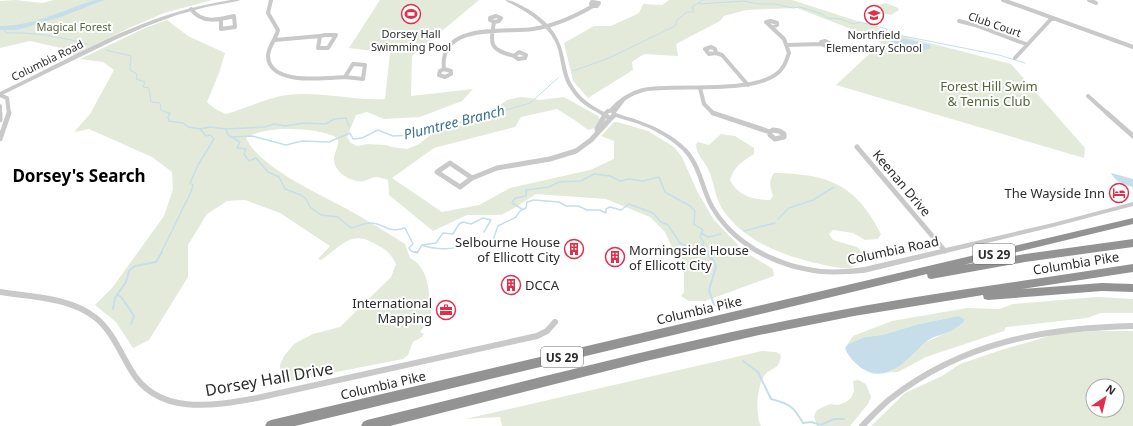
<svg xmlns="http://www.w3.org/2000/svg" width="1133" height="426" viewBox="0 0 1133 426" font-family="'Noto Sans',sans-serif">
<rect width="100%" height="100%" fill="#fff"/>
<path fill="#e3ead9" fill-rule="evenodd" d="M15 0 42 3 54 0H212L164 13 127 29 74 55 61 48 30 41 0 48V1Z
M380 0H479L412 56 411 96 473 89 462 101 420 117 384 119 367 112 356 115 347 137 351 143 357 146 368 144 386 145 392 147 407 149 419 144 432 134 480 120 507 100 520 97 531 98 539 100 564 97 598 116 600 119C598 126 595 129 588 130L576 121 557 109 521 117 515 127 434 148 392 178 442 212 479 205 510 188 590 170 614 159V141L601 136 614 122H617L648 131 674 147 682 157 697 191 714 220 745 252 773 269 774 276 705 301H689L681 296 684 292V273L665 232 650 217 606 199 536 194 511 210 501 215H467L433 231 389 195 388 180C384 179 380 177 376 177 372 177 368 180 364 181 352 183 334 173 334 159 334 152 339 148 338 138 318 127 265 125 246 138 259 167 319 194 347 209 367 220 386 232 405 244L410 258C433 270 427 299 433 321L427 323 420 332 424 334 422 337 413 342 408 355 403 359 285 382 281 380 280 365 284 356 294 344 313 334 340 327 391 277 396 264C390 253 388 251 377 245 351 229 343 245 321 260L318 259 330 246 280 213 245 200 227 201 207 214 188 245V277L149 340 133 348 116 322 95 305 112 288 164 216 173 189 172 172 152 157 89 129 74 132 90 114 114 70 103 62 80 59 145 28 167 20 188 36 225 53 219 73 207 102 215 109 226 114C243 109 271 97 287 95 320 91 353 101 385 99L390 53 349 48Z
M669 0H792L910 38 1011 64 1085 148 1084 158 836 85 881 43 869 36 797 8 746 10 724 16 720 21 676 44 678 56 644 54 632 62 633 70 588 98 573 81 564 43 594 26H611L635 15 639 13 643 4 662 5Z
M886 3 898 8 899 10 891 15 882 13 877 9 878 5Z
M721 134 735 136 754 148V154C742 162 734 166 730 180 738 196 753 200 770 200L773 196C770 186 768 182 774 173 827 174 855 183 881 234L878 239 865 240 853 233 833 230 829 234 833 240 857 247 864 254V261C859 263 854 267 850 268 841 269 828 266 820 264 784 256 748 243 725 213 715 199 715 186 709 171 705 161 696 155 696 144L698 142 709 145Z
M1097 297 1133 299V313H1101L1087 318 1006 327 1004 331 926 357 898 372 879 373 890 372 906 361 926 342 946 333 964 322 965 319 958 316 919 324 882 335 865 337 848 344 845 348 853 336 892 321 967 308 999 309 1013 304Z
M1095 331H1133V426H871L905 393 942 376 960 364 1001 350 1056 334ZM1093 386H1117V410H1093Z
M762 351 776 352 781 355C779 372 771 366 764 376 757 386 755 415 761 426H502L500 417 465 419Z
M858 380 866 384 871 397 868 404 850 426H817L814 416 817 410 830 404 838 405 846 402 851 398 854 391 853 381Z"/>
<path fill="#c5deea" d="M893 38H902L930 45 931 48C921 53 897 52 889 44Z
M1111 173 1133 179V187C1125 185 1115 182 1111 173Z
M958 316 965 319 964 322C958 326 952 331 946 333 939 336 931 337 926 342 908 358 887 387 860 367 854 362 848 356 845 348L848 344 865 337 882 335 919 324Z"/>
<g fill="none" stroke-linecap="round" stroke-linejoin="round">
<path stroke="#c5deea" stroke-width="1" d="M699 4 744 1 758 4H775L793 8 800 7 822 14 827 18 841 19 853 24 860 22 887 29 885 32 888 33 999 55 1025 63
M6 29 5 32 7 33C34 32 61 37 87 44
M106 50 131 56 130 70 137 74 136 79 145 82 143 87 149 88 151 102 160 103 161 110 170 114
M573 71 609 58 673 27 676 25 677 20 687 12H694L692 7 703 0
M492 114 530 103 558 78"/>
<path stroke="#c5deea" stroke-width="1.5" d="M169 113H170L168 117 169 121 183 123 188 127 200 129 210 127 226 129 228 135 240 142 237 148 246 149 244 154 249 161 256 158 268 172 279 177 285 189 301 195 306 199 310 207 321 215 338 217 351 228C357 227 364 223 370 223 386 223 386 234 405 228L413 244 409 248 411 251 417 253 422 245
M226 129 265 127 274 124 285 126 304 123 326 124 334 119 346 118 349 126
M230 137 252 136 286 145 302 141 329 142 350 133 353 139 362 138 378 130 393 136 413 135 495 113
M522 209 512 203 515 198 526 196V190L549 187 559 182 581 181 594 174 610 176 620 181 629 179 643 181 659 177 665 192 690 206 695 211 694 224 703 230 700 236 704 243 702 244 709 253
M778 219 789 208 813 200 834 187
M744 231 775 223
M701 233 708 237 721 234
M422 245C442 252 455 248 474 244 481 243 487 246 492 241 495 237 496 230 498 226L516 217 520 211 526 208 527 202 534 200 559 202 566 206H578L587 210H600L606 213V209L610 207 621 210 629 204 653 213 661 222 668 225 680 243 689 247 693 253H696
M422 245 436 243 443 233 453 234 459 224 463 222 471 224 483 218 491 220 484 232
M161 253 191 192 193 185 190 183 198 165 214 139 210 135 206 136 200 129"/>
<path stroke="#c5deea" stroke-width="2" d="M415 252H418
M693 252 708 255 711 258
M709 252 716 266 709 290 714 305
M117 294 122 298 134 316 131 324
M113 309 115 298 126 282 129 271 135 266 156 262 162 252
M743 361 758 372 771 399C790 404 793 406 803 423L811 422 821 425 834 419H844"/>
<path fill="#c5deea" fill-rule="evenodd" d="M95 0H104L61 17 17 30H0V26C34 26 63 10 95 0Z"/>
<path stroke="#c9c9c9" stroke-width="4" d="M271 0 268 13 278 30C276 39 268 47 268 56 269 86 325 78 345 77
M1003 0 1133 47
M1089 0 1096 3
M592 2 599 3 597 6H593L591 4Z
M191 9C202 24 218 20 234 16L235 27 221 29V19
M496 16 501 18 499 21 494 22 490 20V18Z
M959 21 975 25 1026 44
M494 22C490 46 490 49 514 56
M325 35H336L328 48H318L320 36Z
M275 40 320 36
M825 41 833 45 828 47 821 44V42Z
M787 45 821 44
M711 47 715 49 716 53 709 54 705 49Z
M519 52 526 55 525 58 518 59 514 56Z
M716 53 722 55 748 85
M1015 58 1052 18
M353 64 365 65 363 79 345 77Z
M444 69 451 71V74L445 77 439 75 440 71Z
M444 69C438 22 506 33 533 29 554 26 574 17 593 6
M700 88 704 104 714 114
M0 95 7 98 9 114
M1088 96 1108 114
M0 106V114
M610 111C619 101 631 93 643 90 675 83 765 97 783 67 786 63 787 58 789 53L784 39 766 22 771 21 777 23V25L772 27
M614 112 623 100"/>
<path stroke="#c9c9c9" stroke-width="5" d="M0 113V120
M713 113 770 132
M1107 113 1133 136
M773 130 779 131 784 134V137L775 139 770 135V132Z
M598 132 597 129 605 115
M0 139 9 113
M857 147 945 251
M450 163 472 178 460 187 437 172Z
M472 178 497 168 550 159 576 151 591 140 612 117"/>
<path stroke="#c9c9c9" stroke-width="6" d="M0 292C31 297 70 297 96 318 112 331 120 352 131 370 157 416 213 406 257 398L537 336 547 331 555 322
M862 426C871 417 880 407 890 399 963 342 1044 328 1133 326"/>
<path fill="#c9c9c9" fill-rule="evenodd" d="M231 0H240L238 1 206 7 177 15 147 26 117 39 0 96V92C57 65 114 31 174 13 193 7 212 3 231 0Z
M505 0C513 0 520 5 528 9 545 19 559 34 563 54 566 65 567 77 573 86 580 98 592 106 604 112L607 109H613L616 113 619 114C626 117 633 118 640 121 657 127 674 136 687 149 703 166 704 189 716 209 739 245 780 264 821 269 836 270 850 269 864 267L1053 223 1133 202V206L1053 227 864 273C850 274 836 275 821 274 778 269 735 249 712 211 700 192 699 168 683 151 670 138 653 129 636 123 629 121 622 119 616 117 614 120 610 120 607 119 602 115 597 112 591 109 583 104 576 98 571 90 561 77 562 61 557 46 551 30 536 18 521 9 516 6 510 4 505 0ZM610 111 612 114 610 116 608 114Z"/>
<path fill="#939393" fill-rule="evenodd" d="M1133 218V224L963 265 1025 254 1133 239V247L1025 262 931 279 928 278 927 274 295 426H265L267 422 271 420Z
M1133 264V272L1022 289 1102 283 1133 284V292L1102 291 988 300 984 299 983 295 854 316 759 335 646 361 390 426H361L363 422 367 420C516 384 664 344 815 315 920 294 1027 281 1133 264Z"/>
</g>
<defs>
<symbol id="stadium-ring" viewBox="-11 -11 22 22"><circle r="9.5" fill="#fff" stroke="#e22f49" stroke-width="1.5"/><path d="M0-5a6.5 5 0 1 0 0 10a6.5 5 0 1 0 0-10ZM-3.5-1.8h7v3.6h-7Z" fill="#e22f49"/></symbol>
<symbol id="school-ring" viewBox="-11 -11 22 22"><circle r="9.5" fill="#fff" stroke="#e22f49" stroke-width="1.5"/><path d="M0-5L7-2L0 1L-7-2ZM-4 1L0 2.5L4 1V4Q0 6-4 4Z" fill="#e22f49"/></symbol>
<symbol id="hotel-ring" viewBox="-11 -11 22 22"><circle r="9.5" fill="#fff" stroke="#e22f49" stroke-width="1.5"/><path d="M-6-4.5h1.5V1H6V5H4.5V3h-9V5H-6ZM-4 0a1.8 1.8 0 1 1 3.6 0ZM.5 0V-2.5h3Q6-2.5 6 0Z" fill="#e22f49"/></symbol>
<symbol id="building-ring" viewBox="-11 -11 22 22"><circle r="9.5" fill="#fff" stroke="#e22f49" stroke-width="1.5"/><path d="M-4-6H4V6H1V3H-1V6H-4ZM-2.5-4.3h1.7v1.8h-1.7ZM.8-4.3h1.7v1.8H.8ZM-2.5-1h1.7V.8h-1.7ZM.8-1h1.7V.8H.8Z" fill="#e22f49"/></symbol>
<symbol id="office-ring" viewBox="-11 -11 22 22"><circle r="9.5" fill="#fff" stroke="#e22f49" stroke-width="1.5"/><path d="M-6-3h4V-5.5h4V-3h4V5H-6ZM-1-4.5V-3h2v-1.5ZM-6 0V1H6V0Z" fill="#e22f49"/></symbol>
</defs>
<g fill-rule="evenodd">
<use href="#stadium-ring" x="400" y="3" width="22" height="22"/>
<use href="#school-ring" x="863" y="4" width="22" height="22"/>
<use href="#hotel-ring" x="1108" y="182" width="22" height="22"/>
<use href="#building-ring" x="563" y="238" width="22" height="22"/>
<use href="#building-ring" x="604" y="246" width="22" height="22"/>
<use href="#building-ring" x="500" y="274" width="22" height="22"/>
<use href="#office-ring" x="435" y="299" width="22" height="22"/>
</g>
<g text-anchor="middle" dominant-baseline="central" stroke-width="4" stroke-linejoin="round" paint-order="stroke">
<g font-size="11" fill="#2c2c2c" stroke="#fff">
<text transform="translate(995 24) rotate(19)">Club Court</text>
<text transform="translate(47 60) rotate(-26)">Columbia Road</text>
</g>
<g font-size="11" fill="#53673b" stroke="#fff">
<text x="74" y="26">Magical Forest</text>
</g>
<g font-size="11" fill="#2c2c2c" stroke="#fff">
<text x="411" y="33">Dorsey Hall<tspan x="411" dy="13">Swimming Pool</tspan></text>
<text x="874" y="34">Northfield<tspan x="874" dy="13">Elementary School</tspan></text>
</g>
<g fill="#fff" stroke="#6b6b6b" stroke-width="1">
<rect x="973" y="244" width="42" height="20" rx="3"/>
<rect x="541" y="347" width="42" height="20" rx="3"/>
</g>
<g font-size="12" font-weight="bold" fill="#2c2c2c">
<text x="994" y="254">US 29</text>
<text x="562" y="357">US 29</text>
</g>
<g font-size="13" fill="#53673b" stroke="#fff">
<text x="989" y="86">Forest Hill Swim<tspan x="989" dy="15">&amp; Tennis Club</tspan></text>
</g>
<g font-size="13" fill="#2c2c2c" stroke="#fff">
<text transform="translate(902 183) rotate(50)">Keenan Drive</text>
<text transform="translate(893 250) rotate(-12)">Columbia Road</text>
<text transform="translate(1076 263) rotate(-9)">Columbia Pike</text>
<text transform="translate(699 310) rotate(-13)">Columbia Pike</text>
<text transform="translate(383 385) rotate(-13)">Columbia Pike</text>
</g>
<g font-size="13" fill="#2c2c2c" stroke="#fff" text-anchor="end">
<text x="1105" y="193">The Wayside Inn</text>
<text x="560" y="242">Selbourne House<tspan x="560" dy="15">of Ellicott City</tspan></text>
<text x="629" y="250" text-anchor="start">Morningside House<tspan x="629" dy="15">of Ellicott City</tspan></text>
<text x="525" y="285" text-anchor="start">DCCA</text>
<text x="432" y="303">International<tspan x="432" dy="15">Mapping</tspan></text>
</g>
<g font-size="14" font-style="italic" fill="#3c738c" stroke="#fff">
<text transform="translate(454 122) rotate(-14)">Plumtree Branch</text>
</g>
<g font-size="16" fill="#2c2c2c" stroke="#fff">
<text transform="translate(269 379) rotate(-10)">Dorsey Hall Drive</text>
</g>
<g font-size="17" font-weight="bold" fill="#000" stroke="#fff">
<text x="79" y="175">Dorsey's Search</text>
</g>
</g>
<g transform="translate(1105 398) rotate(35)"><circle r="19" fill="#ffffff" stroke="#ababab"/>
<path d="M0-3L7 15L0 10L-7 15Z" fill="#e22f49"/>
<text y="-6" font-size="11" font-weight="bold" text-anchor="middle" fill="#2c2c2c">N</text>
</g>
</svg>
